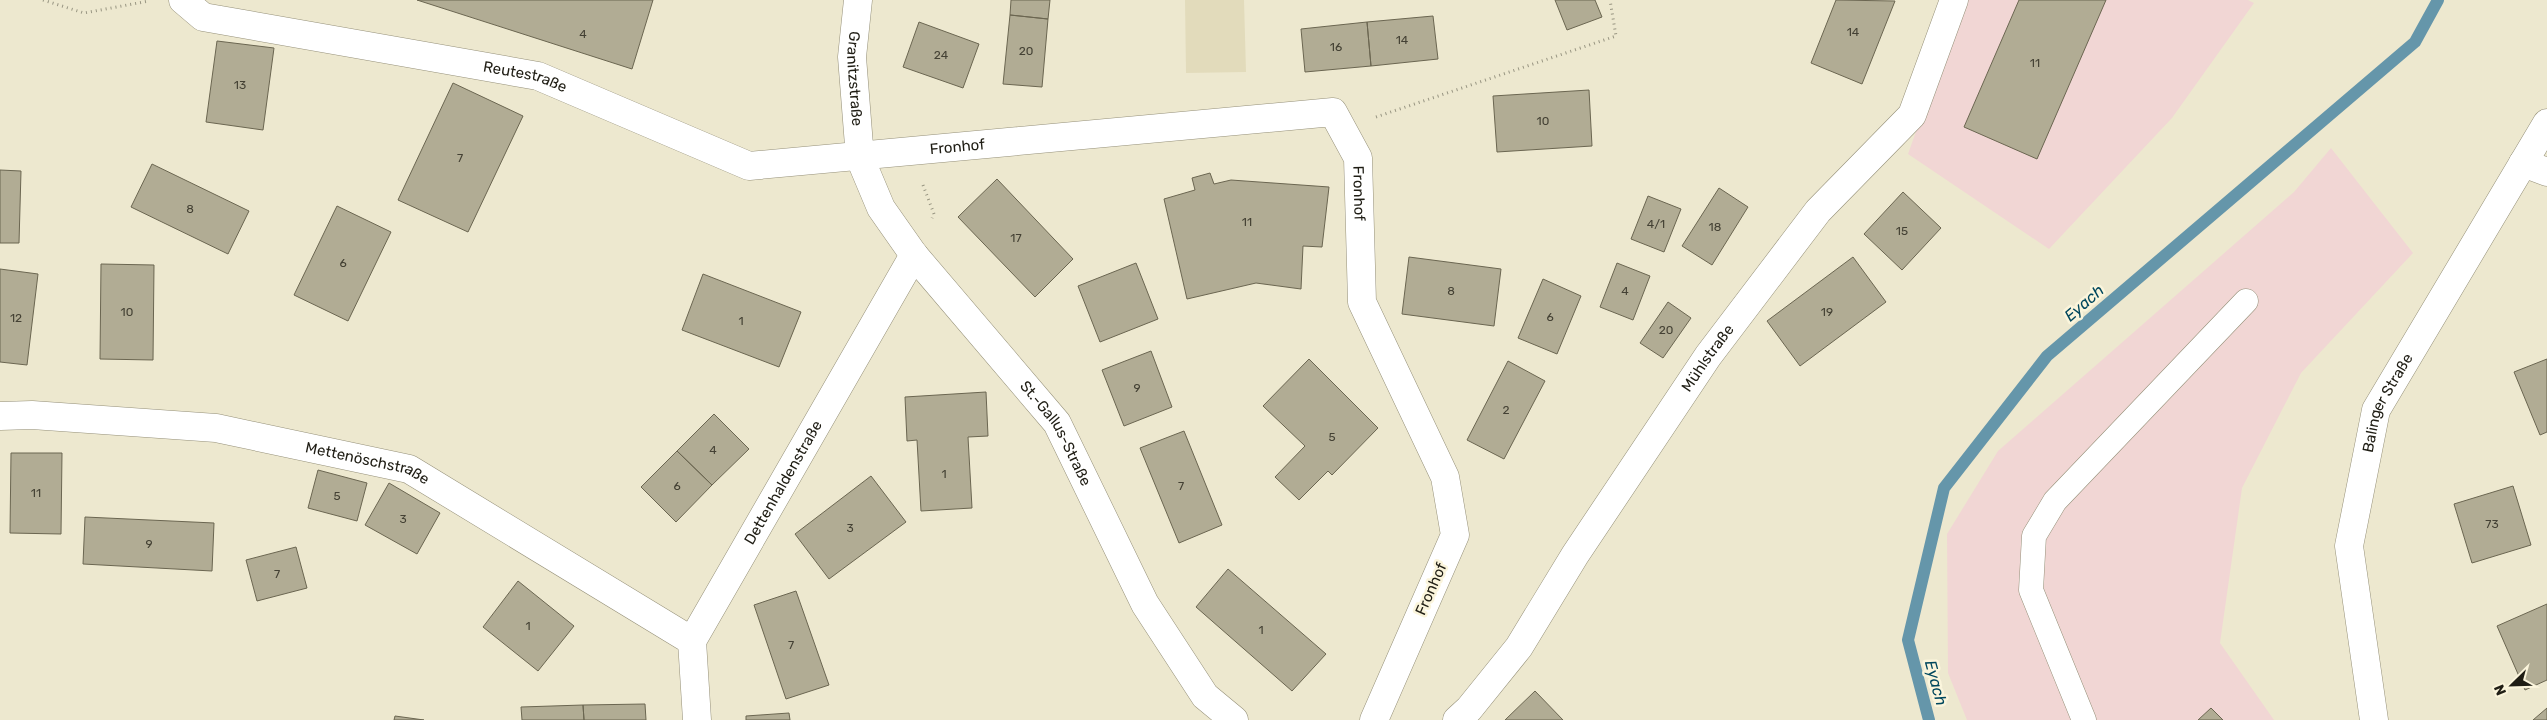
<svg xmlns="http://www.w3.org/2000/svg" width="2547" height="720" viewBox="0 0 2547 720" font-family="Rubik,sans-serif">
<rect width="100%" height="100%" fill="#ede8cf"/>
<path fill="#f1d6d4" d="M1963 0H2248L2254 3 2172 118 2049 249 1908 154Z
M2331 148 2413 253 2301 373 2242 488 2220 643 2274 720H1967L1948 673 1947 534 1998 451 2294 192Z"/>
<path fill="#e2dbbb" d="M1185 0H1244L1246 72 1186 73Z"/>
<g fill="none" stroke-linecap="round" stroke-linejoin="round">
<path stroke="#6596aa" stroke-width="12" d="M1929 720 1908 640 1944 488 2047 356 2415 42 2438 0"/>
</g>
<path fill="#b1ac94" stroke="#6b6651" d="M417 0H653L632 69Z
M1011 0H1050L1048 19 1010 15Z
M1555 0H1595L1602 17 1567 30Z
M1836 0 1895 1 1862 84 1811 63Z
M2019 0H2106L2037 159 1964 127Z
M1010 15 1048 19 1042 87 1003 84Z
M1433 16 1438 59 1371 66 1367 22Z
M919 22 979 44 963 88 903 67Z
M1367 22 1371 66 1305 72 1301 29Z
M217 41 274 48 263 130 206 122Z
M453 83 523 116 468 232 398 200Z
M1589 90 1592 146 1497 152 1493 96Z
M152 164 249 211 228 254 131 207Z
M0 170 21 171 19 243H0Z
M1210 173 1214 184 1231 180 1329 187 1322 247 1303 246 1301 289 1256 283 1187 299 1164 199 1195 190 1192 178Z
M997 179 1073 259 1035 297 958 217Z
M1719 188 1748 207 1712 265 1682 246Z
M1903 192 1941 228 1902 270 1864 234Z
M1648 196 1681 209 1664 252 1631 239Z
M337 206 391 232 348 321 294 295Z
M1409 257 1501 269 1494 326 1402 314Z
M1853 257 1886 302 1800 366 1767 321Z
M1136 263 1158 319 1100 342 1078 286Z
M1617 263 1650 276 1633 320 1600 307Z
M101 264 154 265 153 360 100 359Z
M0 269 38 274 27 365 0 362Z
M703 274 801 312 779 367 682 330Z
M1543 279 1581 296 1557 354 1518 338Z
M1668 302 1691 318 1663 358 1640 343Z
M1151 351 1172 407 1124 426 1102 370Z
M1309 359 1378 428 1332 475 1328 471 1299 500 1275 477 1305 446 1263 406Z
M2547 359V432L2540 435 2514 372Z
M1508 361 1545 381 1504 459 1467 440Z
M986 392 988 436 968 437 972 508 921 511 917 440 907 441 905 397Z
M714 414 749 449 712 485 677 451Z
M1184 431 1222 525 1179 543 1140 448Z
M677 451 712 485 676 522 641 487Z
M11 453H62L61 534 10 533Z
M318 470 367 483 357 521 308 508Z
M871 476 906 522 829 579 795 534Z
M389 483 440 513 417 554 365 525Z
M2513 486 2531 545 2472 563 2454 504Z
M85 517 214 523 212 571 83 564Z
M296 547 307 588 257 601 246 560Z
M1228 569 1326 654 1292 691 1196 607Z
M518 581 574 626 538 671 483 627Z
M796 591 829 685 786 699 754 605Z
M2547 604V680L2525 690 2497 626Z
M1535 691 1563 720H1505Z
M645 704 646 720H584L583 705Z
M583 705 584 720H522L521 707Z
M2211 708 2223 720H2198Z
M2547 708V720H2533Z
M789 713 790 720H746V716Z
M395 716 424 720H394Z"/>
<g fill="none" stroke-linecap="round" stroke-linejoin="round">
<defs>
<path id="lane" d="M2084 720 2031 590 2034 536 2055 501 2246 301"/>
<g id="street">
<path id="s1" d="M183 0 203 17 538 76 749 166 1333 112 1358 158 1362 302 1445 477 1455 535 1374 720"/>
<path id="s2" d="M858 0 852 57 860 158 881 208 914 255 1057 423 1145 604 1205 696 1234 720"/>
<path d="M2523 163 2547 172"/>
<path id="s3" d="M0 416 32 415 216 428 409 469 692 641"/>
<path id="s4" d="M697 720 692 641 914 255"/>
<path id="s5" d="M1457 720 1469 709 1519 647 1575 555 1708 356 1818 211 1912 115 1954 0"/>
</g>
<g id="secondary">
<path id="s6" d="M2374 720 2349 546 2376 410 2547 123"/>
</g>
</defs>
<use href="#lane" stroke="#959079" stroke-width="25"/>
<use href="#street" stroke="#959079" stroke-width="29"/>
<use href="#secondary" stroke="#959079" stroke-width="29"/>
<path stroke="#989582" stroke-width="3" stroke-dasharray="1 4" stroke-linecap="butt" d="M43 0 84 13 149 1
M1376 117 1616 36 1610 0
M923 185 934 214 932 218"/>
<use href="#lane" stroke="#fff" stroke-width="24"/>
<use href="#street" stroke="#fff" stroke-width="28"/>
<use href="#secondary" stroke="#fff" stroke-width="28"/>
</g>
<g text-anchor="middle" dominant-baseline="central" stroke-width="5" stroke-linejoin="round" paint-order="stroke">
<g font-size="12" fill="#444134">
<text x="1853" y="32">14</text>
<text x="583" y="34">4</text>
<text x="1402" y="40">14</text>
<text x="1336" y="47">16</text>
<text x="1026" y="51">20</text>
<text x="941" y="55">24</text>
<text x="2035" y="63">11</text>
<text x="240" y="85">13</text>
<text x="1543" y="121">10</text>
<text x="460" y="158">7</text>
<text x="190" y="209">8</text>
<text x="1247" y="222">11</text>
<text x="1656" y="224">4/1</text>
<text x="1715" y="227">18</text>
<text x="1902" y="231">15</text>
<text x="1016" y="238">17</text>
<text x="343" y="263">6</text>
<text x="1451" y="291">8</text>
<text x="1625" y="291">4</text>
<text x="127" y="312">10</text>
<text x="1827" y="312">19</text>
<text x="1550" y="317">6</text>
<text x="16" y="318">12</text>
<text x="741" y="321">1</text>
<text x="1666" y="330">20</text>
<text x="1137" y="388">9</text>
<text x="1506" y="410">2</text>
<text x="1332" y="437">5</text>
<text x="713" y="450">4</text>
<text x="944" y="474">1</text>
<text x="677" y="486">6</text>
<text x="1181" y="486">7</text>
<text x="36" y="493">11</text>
<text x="337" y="496">5</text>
<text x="403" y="519">3</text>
<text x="2492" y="524">73</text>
<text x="850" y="528">3</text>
<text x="149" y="544">9</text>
<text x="277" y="574">7</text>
<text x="528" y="626">1</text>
<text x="1261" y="630">1</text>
<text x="791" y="645">7</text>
</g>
<g font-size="15" fill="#1f1d14" stroke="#fbf5dc">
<text stroke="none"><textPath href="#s1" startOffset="354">Reutestraße</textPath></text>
<text stroke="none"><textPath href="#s2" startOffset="79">Granitzstraße</textPath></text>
<text stroke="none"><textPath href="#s1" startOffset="805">Fronhof</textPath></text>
<text stroke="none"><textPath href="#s1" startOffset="1270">Fronhof</textPath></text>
<text stroke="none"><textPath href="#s5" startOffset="441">Mühlstraße</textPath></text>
<text stroke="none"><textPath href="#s6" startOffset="325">Balinger Straße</textPath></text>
<text stroke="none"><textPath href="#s2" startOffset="499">St.-Gallus-Straße</textPath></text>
<text stroke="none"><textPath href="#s3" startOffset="372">Mettenöschstraße</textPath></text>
<text stroke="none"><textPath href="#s4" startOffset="262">Dettenhaldenstraße</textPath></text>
<text transform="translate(1431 589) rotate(-66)">Fronhof</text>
</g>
<g font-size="16" font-style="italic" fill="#00475d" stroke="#fbf5dc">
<text transform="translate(2084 303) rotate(-41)">Eyach</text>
<text transform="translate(1936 683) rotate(75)">Eyach</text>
</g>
</g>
<g transform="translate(2512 685) rotate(247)" stroke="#fbf5dc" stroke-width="4" paint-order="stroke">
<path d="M0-4L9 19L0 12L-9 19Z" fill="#1f1d14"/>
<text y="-8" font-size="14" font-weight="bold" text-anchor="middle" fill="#1f1d14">N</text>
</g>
</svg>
